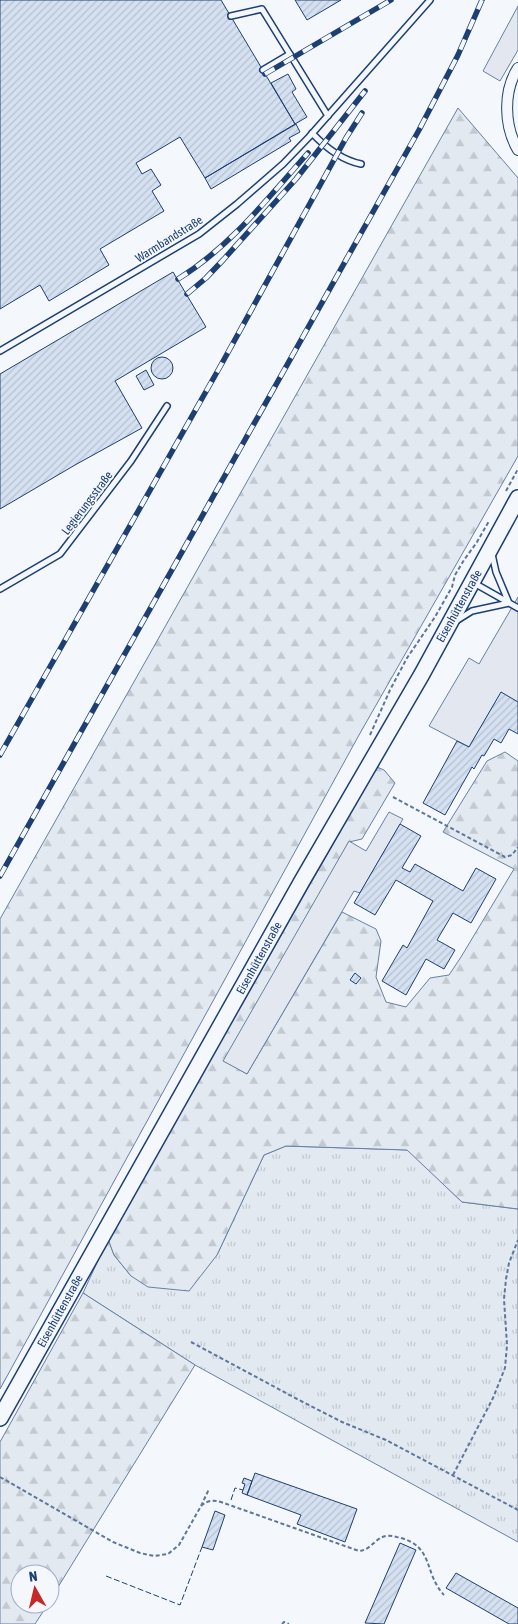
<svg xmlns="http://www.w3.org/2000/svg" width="518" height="1624" viewBox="0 0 518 1624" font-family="'Asap Condensed',sans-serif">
<defs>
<pattern id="grass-tufts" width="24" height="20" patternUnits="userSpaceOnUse" patternTransform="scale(1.25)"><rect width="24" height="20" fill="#e3e9f0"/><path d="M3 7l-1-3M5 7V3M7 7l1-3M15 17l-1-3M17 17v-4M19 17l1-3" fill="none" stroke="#c2c9d1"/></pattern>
<pattern id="forest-firs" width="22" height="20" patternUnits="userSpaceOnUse" patternTransform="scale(1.25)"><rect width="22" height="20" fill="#e3e9f0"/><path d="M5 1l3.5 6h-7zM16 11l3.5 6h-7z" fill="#c2c9d1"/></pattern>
<pattern id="building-hatch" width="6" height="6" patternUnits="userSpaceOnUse" patternTransform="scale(1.25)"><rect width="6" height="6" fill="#d5e0f0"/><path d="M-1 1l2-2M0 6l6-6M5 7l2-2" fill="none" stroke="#b6c1d1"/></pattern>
</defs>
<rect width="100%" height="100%" fill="#f4f7fb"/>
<path fill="url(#grass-tufts)" stroke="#687fa3" d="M286 1146 408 1150 462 1202 518 1209V1542L195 1365 83 1293 108 1239 114 1255 131 1276 217 1255 264 1155Z"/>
<path fill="url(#forest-firs)" stroke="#687fa3" d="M458 108 518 178V456L359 735 0 1389V919Z
M505 752 518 761V1209L462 1202 407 1150 286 1146 264 1155 217 1255 189 1291 148 1287 131 1276 114 1255 108 1239 377 767 384 770 395 783 362 839 349 842 224 1061 247 1074 342 912 376 929 381 941 376 977 386 1002 406 1007 430 978 449 975 461 957 514 869 443 832 487 761Z
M83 1293 195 1365 50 1600V1574H20V1604H48L35 1624H0V1442Z"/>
<path fill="#e3e8f0" stroke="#687fa3" d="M518 6V50L500 81 483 71Z
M518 597V702L501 693 469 747 429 726 469 658 479 664Z
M389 812 403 819 360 893 354 891 247 1074 223 1061 349 841 366 851Z"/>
<path fill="url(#building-hatch)" stroke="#1d3f73" d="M0 0H221L295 124 205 178 180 137 136 163 142 174 151 169 161 185 152 191 164 211 100 249 109 265 49 301 40 285 0 309Z
M295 0H341L307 20Z
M288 74 296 89 292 92 307 117 295 124 271 83Z
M296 124 300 132 289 138 291 141 211 189 205 178Z
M173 272 206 327 115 381 142 428 75 465 0 509V374Z
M151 368a11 11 0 1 1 22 0a11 11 0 1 1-22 0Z
M146 370 154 385 144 390 136 376Z
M501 692 518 702V734L509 729 501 743 494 739 484 756 482 755 474 769 472 767 445 815 423 803 457 741 469 747Z
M400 824 421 836 402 868 410 872 415 864 463 891 476 868 496 879 471 923 453 913 437 940 455 950 444 969 426 959 406 995 382 981 403 945 407 948 433 901 396 880 375 915 354 903Z
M355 973 361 978 356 984 350 980Z
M255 1473 357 1509 345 1542 297 1524 301 1515 247 1495Z
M244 1478 252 1481 247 1495 242 1493 245 1484 242 1483Z
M215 1511 225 1515 213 1550 202 1547Z
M400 1543 416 1550 384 1624 365 1623Z
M456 1573 518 1608V1624H509L446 1588Z"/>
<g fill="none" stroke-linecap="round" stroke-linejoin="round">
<defs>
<path id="lane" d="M231 16 262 9 328 116
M263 70 290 54
M312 133C326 148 341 160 361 164
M0 351 199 234 237 204 283 164 309 137 430 0
M474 583 518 608
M0 589 60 554 131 461 167 406
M456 621 472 611 509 603 496 572 492 554"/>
<path id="street" d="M518 68C503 91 504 126 518 150"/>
<path id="secondary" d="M0 1418 302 881 422 674 518 498"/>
</defs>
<use href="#lane" stroke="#1d3f73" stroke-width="8"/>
<use href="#street" stroke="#1d3f73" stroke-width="12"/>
<use href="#secondary" stroke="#1d3f73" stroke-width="18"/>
<path stroke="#5e769c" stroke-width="2" stroke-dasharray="4 2.5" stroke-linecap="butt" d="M506 491 518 469
M370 735 390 690 407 658 435 617 452 587 455 575 464 560 477 542 489 521
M393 797 505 857 512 855 518 847
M191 1342 299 1400 342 1422 386 1440 518 1510
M453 1475 493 1398 505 1368 507 1345 504 1299 506 1279 509 1263 518 1240
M0 1477 113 1542 140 1553 154 1556 168 1554 179 1545 201 1506 209 1489
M201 1506C208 1500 213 1500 221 1502L359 1551C371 1550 375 1538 386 1536 391 1535 396 1537 401 1538 434 1547 424 1574 444 1595
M282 1624 284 1622 289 1624"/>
<use href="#lane" stroke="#f4f7fb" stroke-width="5"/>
<use href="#street" stroke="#f4f7fb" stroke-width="10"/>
<use href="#secondary" stroke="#f4f7fb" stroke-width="15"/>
<defs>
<path id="rail" d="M265 74 391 0
M178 279C230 247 268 198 308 153
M187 294 206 278 224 259 296 179 365 91
M0 755 221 365 346 138 362 113
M0 876 419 130 458 55 482 0"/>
</defs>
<use href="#rail" stroke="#1d3f73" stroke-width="5.5"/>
<use href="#rail" stroke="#f4f7fb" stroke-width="4" stroke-dasharray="11" stroke-linecap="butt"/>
<path stroke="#1d3f73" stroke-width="1" stroke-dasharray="6 2.5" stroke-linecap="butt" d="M231 1500 235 1488 243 1490
M106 1576 180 1605 202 1547"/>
</g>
<g text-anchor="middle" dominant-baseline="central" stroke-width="4" stroke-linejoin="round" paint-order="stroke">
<g font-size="12" fill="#1d3f73" stroke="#f4f7fb">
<text transform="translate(169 239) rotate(-32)">Warmbandstraße</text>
<text transform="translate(87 503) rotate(-53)">Legierungsstraße</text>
<text transform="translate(459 606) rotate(-61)">Eisenhüttenstraße</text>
<text transform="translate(259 958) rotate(-61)">Eisenhüttenstraße</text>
<text transform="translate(60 1311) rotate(-61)">Eisenhüttenstraße</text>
</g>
</g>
<g transform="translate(35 1589) rotate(352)"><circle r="24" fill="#f4f7fb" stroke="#9eadc5"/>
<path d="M0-4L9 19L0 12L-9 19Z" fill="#c62828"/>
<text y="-8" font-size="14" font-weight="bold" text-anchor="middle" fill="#1d3f73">N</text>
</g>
</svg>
